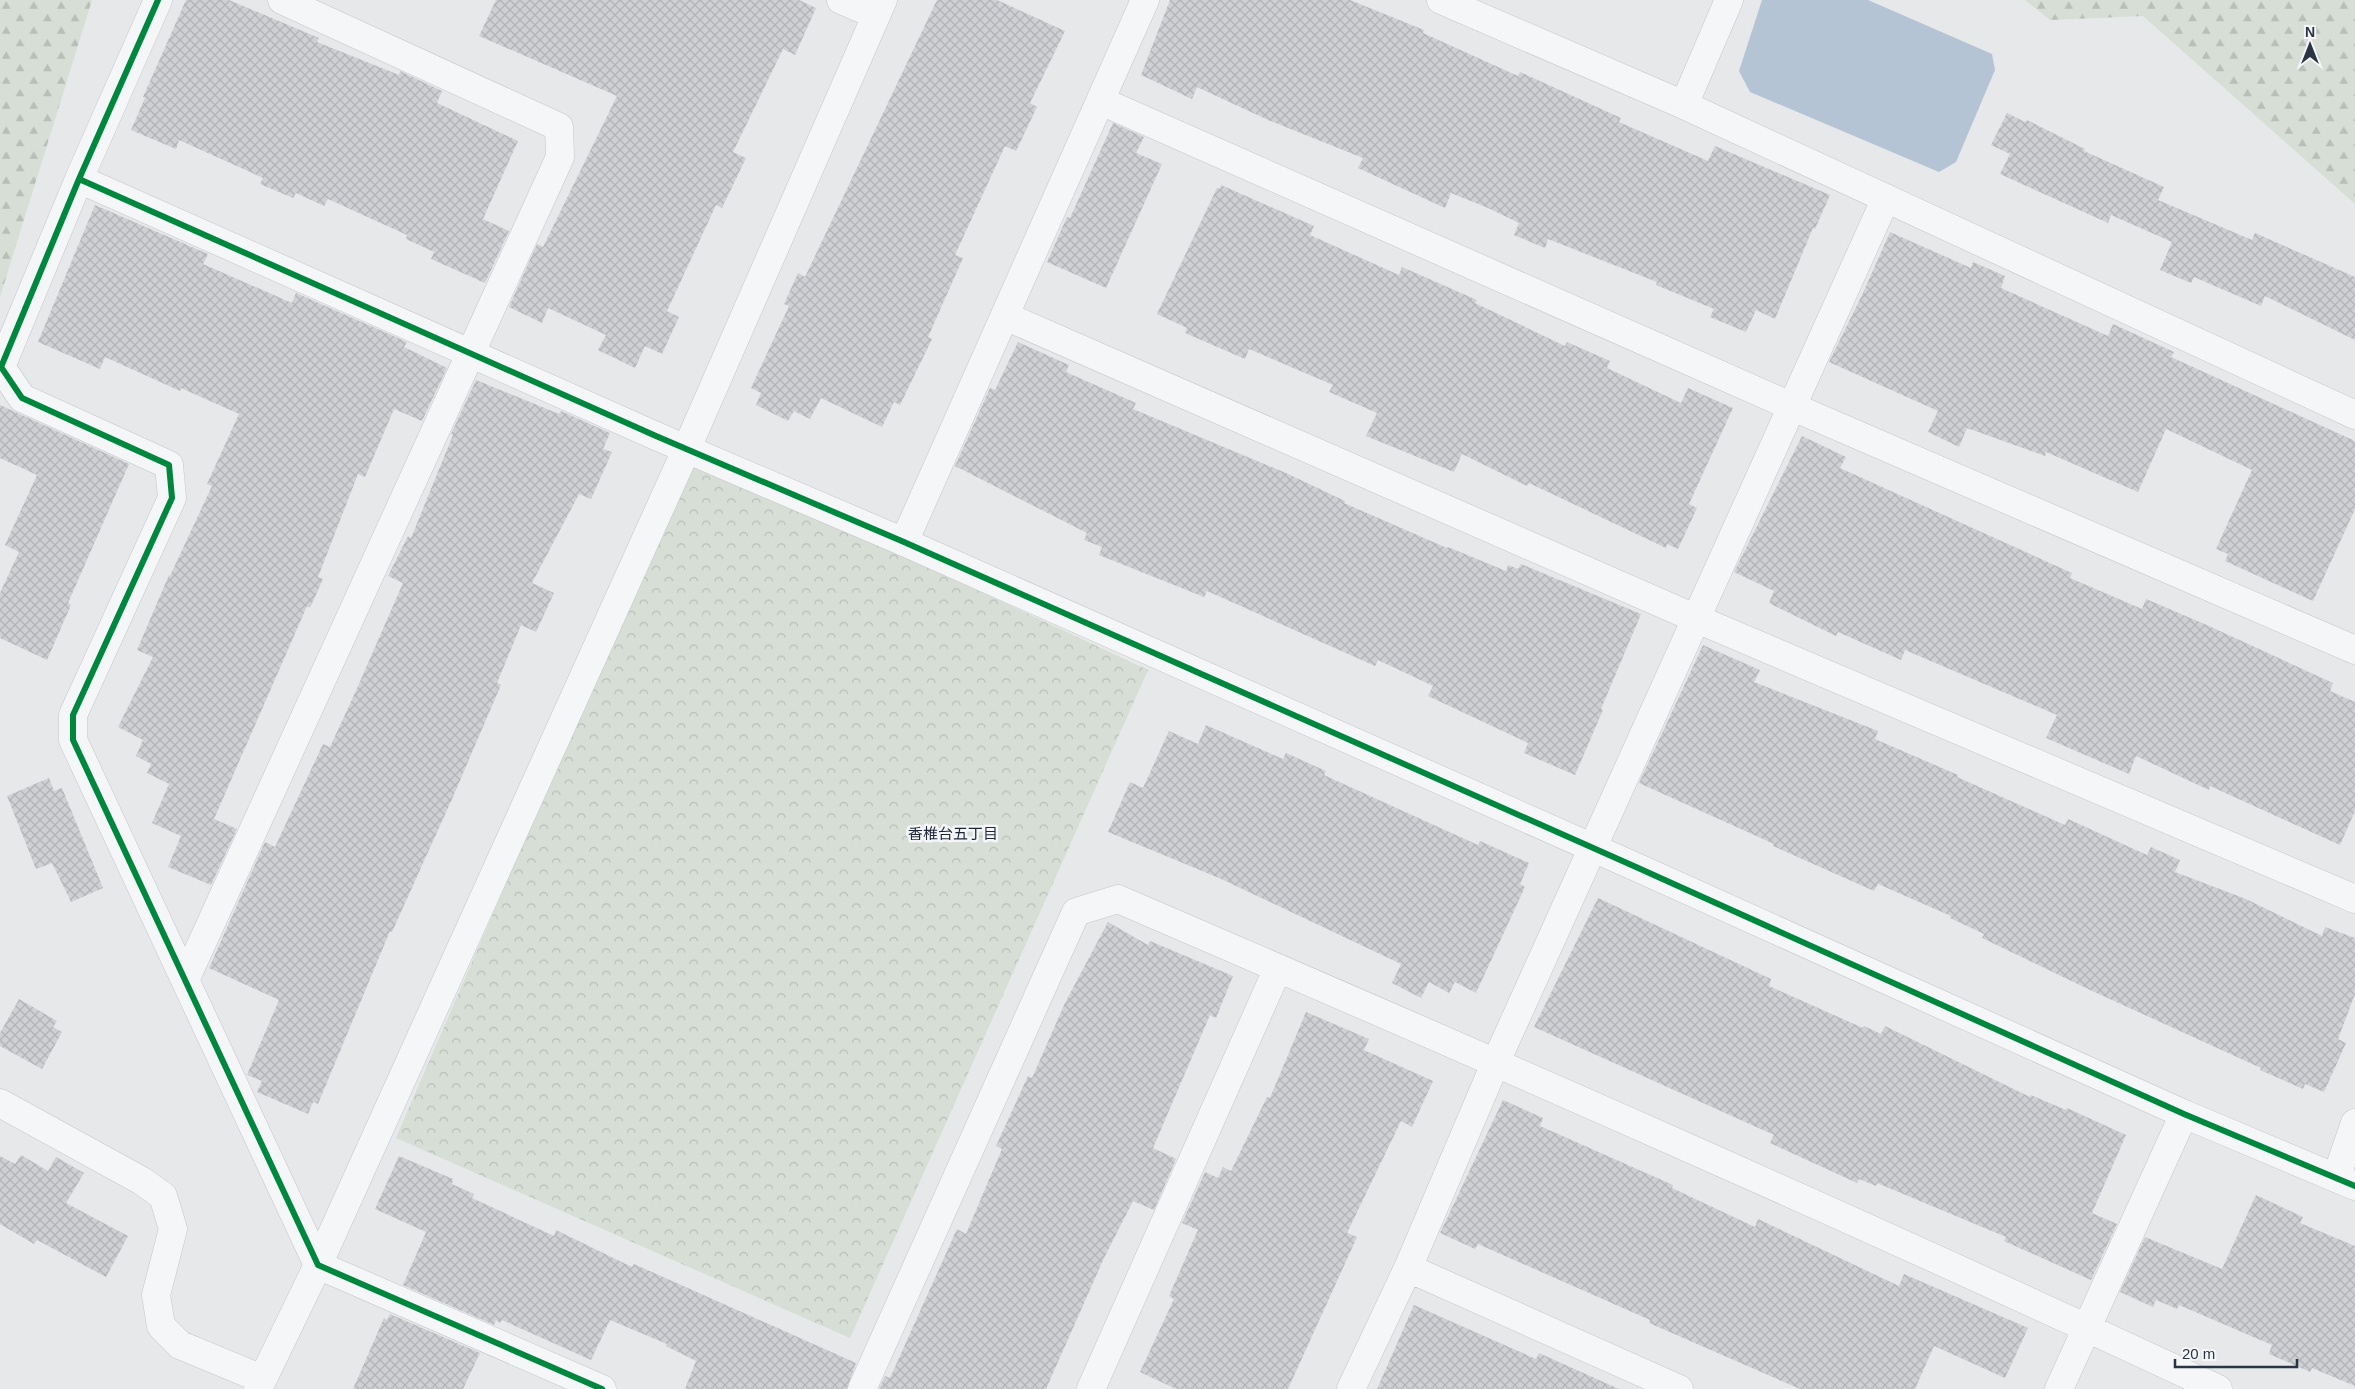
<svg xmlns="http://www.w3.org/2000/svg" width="2355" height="1389" viewBox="0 0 2355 1389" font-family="Helvetica,'Noto Sans JP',sans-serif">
<defs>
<pattern id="forest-firs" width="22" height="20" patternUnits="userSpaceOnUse" patternTransform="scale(1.25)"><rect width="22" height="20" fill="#d6ded6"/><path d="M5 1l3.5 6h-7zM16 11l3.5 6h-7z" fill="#b8bfb9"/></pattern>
<pattern id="park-crowns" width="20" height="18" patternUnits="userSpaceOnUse" patternTransform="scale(1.25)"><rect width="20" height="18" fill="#d6ded6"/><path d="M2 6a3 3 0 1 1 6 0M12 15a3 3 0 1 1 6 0" fill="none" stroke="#b8bfb9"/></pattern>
<pattern id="building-cross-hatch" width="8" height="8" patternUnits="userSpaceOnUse" patternTransform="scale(1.25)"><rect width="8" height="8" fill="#ced0d3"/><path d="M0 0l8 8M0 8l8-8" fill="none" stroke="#b1b3b6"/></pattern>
</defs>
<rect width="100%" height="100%" fill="#e6e8ea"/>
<path fill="url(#forest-firs)" d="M0 0H92L0 297Z
M2025 0H2355V204L2143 16 2050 20Z"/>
<path fill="url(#park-crowns)" d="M712 466 1148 670 850 1338 396 1138 686 467Z"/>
<path fill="#b4c4d5" d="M1762 0H1868L1992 54 1995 70 1956 162 1939 172 1750 92 1739 71Z"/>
<path fill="url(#building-cross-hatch)" d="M186 0H229L319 38 317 42 399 75 400 71 442 91 437 103 518 141 483 219 509 231 485 283 431 259 434 252 406 239 407 235 328 199 324 206 296 193 293 198 260 184 263 178 179 140 176 149 131 130 145 98 143 97Z
M496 0H799L816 8 795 55 783 49 733 152 746 158 722 208 716 205 667 311 679 317 662 354 645 346 635 368 598 350 606 335 548 308 542 323 509 307 537 244 543 247 617 96 479 36Z
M937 0H997L1065 31 1030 103 1037 107 1016 151 1005 146 955 255 963 258 928 337 932 339 900 405 894 402 882 427 821 398 810 419 794 411 788 421 756 405 761 393 751 388 789 306 784 304 798 273 805 277Z
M1170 0H1350L1424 30 1423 33 1518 76 1520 72 1621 118 1619 122 1708 161 1715 146 1830 195 1815 229 1813 228 1775 319 1756 310 1746 332 1710 317 1714 309 1656 285 1657 282 1548 239 1545 248 1514 235 1519 223 1488 208 1451 193 1445 208 1358 168 1363 158 1268 120 1197 87 1192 99 1141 75Z
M2007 113 2025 122 2027 120 2085 149 2084 151 2164 187 2158 200 2252 240 2255 233 2355 277V340L2265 296 2261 306 2194 277 2191 283 2160 270 2172 242 2111 215 2108 223 2000 174 2010 154 1991 145Z
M1113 123 1144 137 1136 153 1162 164 1106 288 1047 262 1067 217 1070 218Z
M1221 185 1314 226 1310 235 1399 275 1402 267 1477 300 1475 303 1565 346 1567 342 1610 361 1607 368 1681 403 1688 388 1733 408 1689 504 1697 508 1678 549 1667 544 1666 548 1529 483 1527 486 1462 454 1454 472 1366 436 1377 413 1329 392 1333 385 1249 349 1245 359 1185 333 1187 328 1157 314 1217 188 1220 189Z
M95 205 208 254 203 264 292 303 296 293 407 342 404 347 447 368 422 421 394 409 365 477 358 474 318 577 323 579 310 608 307 606 214 819 237 829 211 885 168 867 181 836 152 823 169 784 147 773 151 764 136 756 143 740 118 727 153 657 137 650 169 575 170 576 212 486 207 484 239 414 181 388 180 391 105 357 100 369 38 342Z
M1890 232 1971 268 1973 262 2005 276 2001 288 2108 336 2113 324 2174 352 2171 357 2355 441V509L2313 601 2225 561 2228 554 2216 549 2252 470 2166 429 2138 492 2046 452 2045 456 1967 428 1959 447 1928 432 1938 411 1829 362 1863 293Z
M1018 342 1069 365 1066 372 1136 403 1133 409 1286 473 1345 501 1344 503 1447 548 1448 547 1506 571 1508 565 1518 569 1521 564 1641 614 1601 709 1603 710 1575 775 1524 753 1528 743 1428 696 1433 686 1378 660 1375 666 1207 591 1204 597 1099 555 1102 547 1084 540 1087 533 955 466 990 388 995 390Z
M476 380 559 414 561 411 610 433 603 449 612 452 591 499 579 494 532 583 554 593 536 632 521 625 497 683 501 685 452 799 392 932 390 931 318 1104 313 1102 308 1114 257 1092 262 1081 247 1075 279 1000 209 968 265 842 275 847 323 744 330 747 355 693 403 583 388 576 408 536 411 538 453 435 451 434Z
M0 405 129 464 68 603 71 605 47 660 0 638V593L19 552 5 545 37 475 0 458Z
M1802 436 1846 457 1840 468 2072 573 2070 578 2142 609 2146 599 2209 626 2333 683 2330 691 2355 702V811L2340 845 2210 786 2209 790 2136 756 2129 774 2046 738 2057 715 1905 650 1901 660 1838 632 1836 636 1769 603 1774 591 1734 572Z
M1703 645 1760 670 1754 682 1878 731 1875 739 1958 775 1957 777 2065 825 2068 819 2147 855 2151 847 2180 860 2175 872 2246 899 2322 936 2325 927 2355 938V994L2338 1039 2346 1043 2324 1092 2305 1084 2303 1089 2260 1070 2261 1068 2090 990 1982 938 1984 934 1950 918 1951 916 1878 884 1874 891 1773 846 1774 844 1639 783Z
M1206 725 1283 759 1286 753 1326 771 1324 775 1414 816 1478 845 1480 841 1529 863 1520 884 1525 887 1476 993 1455 982 1449 993 1429 982 1421 998 1392 983 1401 964 1219 878 1108 832 1130 782 1143 788 1169 731 1198 744Z
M49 778 54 791 62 788 103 888 71 902 52 863 36 869 7 796Z
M1598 898 1771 979 1769 986 1863 1028 1864 1026 1881 1034 1885 1026 2030 1097 2031 1095 2066 1110 2067 1108 2126 1135 2092 1213 2117 1224 2091 1280 2004 1241 2006 1237 1877 1183 1876 1186 1859 1179 1857 1183 1770 1143 1774 1135 1534 1027Z
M1108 922 1148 945 1150 941 1233 976 1216 1018 1210 1015 1153 1148 1176 1159 1154 1210 1133 1201 1104 1258 1046 1389H879L885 1376 890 1378 957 1229 966 1234 1002 1149 996 1146 1028 1076 1032 1078 1065 1003Z
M19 999 57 1021 53 1027 62 1032 42 1069 0 1046V1033Z
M1306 1012 1369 1039 1364 1050 1433 1081 1412 1127 1401 1121 1347 1233 1357 1237 1288 1389H1176L1140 1372 1174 1299 1169 1296 1198 1230 1182 1223 1205 1172 1218 1178 1223 1167 1231 1171 1267 1097 1270 1098Z
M1503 1100 1543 1118 1540 1126 1673 1185 1672 1188 1755 1227 1758 1219 1899 1286 1904 1274 2028 1328 2005 1378 1934 1346 1915 1389H1800L1649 1323 1650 1320 1478 1244 1475 1249 1440 1233Z
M21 1155 48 1171 56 1157 84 1173 66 1203 128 1236 106 1277 37 1240 34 1244 0 1224V1156L15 1164Z
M399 1156 453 1179 452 1184 474 1194 472 1198 554 1236 556 1230 632 1267 634 1264 856 1363 847 1389H685L696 1361 666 1346 667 1344 610 1320 591 1360 502 1320 500 1323 496 1320 494 1325 403 1285 426 1232 375 1209Z
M2256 1195 2303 1217 2300 1223 2355 1246V1386L2312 1368 2310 1372 2269 1354 2272 1345 2179 1305 2177 1309 2156 1300 2153 1307 2120 1292 2145 1237 2222 1269Z
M1414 1305 1536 1359 1539 1353 1619 1389H1377Z
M390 1314 480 1353 463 1389H353L384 1318 387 1320Z"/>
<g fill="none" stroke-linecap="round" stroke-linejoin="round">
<defs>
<path id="minor" d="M158 0 79 179 1 367 22 398 169 465 172 498 73 715V740L318 1265 602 1389
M841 0 876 15
M1441 0 1684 105 2355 415
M1101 101 1793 407 2355 650
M1684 105 1729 0
M79 179 656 436
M1005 316 1697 619 2355 899
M904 542 1145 0
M186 978 560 157 559 127 282 0
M0 1103 142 1181 163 1196 173 1229 156 1295 161 1326 180 1345 262 1379
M2336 1178 2355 1123
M1408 1268 1679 1389
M862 1389 1076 912 1118 899C1487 1058 1855 1219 2218 1389
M1091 1389 1278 968
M1351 1389 1408 1268 1495 1064 1886 198
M2059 1389 2184 1114"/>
<path id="tertiary" d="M656 436 904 542 1636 867 2184 1114 2355 1186
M258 1389 318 1265 687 448 883 0"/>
</defs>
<use href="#minor" stroke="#c4c6c8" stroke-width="29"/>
<use href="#tertiary" stroke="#c4c6c8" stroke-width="29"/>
<use href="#minor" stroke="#f5f6f7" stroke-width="28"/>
<use href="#tertiary" stroke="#f5f6f7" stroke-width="28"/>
<defs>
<path id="cycleway" d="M158 0 79 179 1 367 22 398 169 465 172 498 73 715V740L318 1265 602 1389
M79 179 656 436 904 542 1636 867 2184 1114 2355 1186"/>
</defs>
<use href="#cycleway" stroke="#f4f6f9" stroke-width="9"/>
<use href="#cycleway" stroke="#00873e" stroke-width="6"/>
</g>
<g text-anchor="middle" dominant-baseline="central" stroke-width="5" stroke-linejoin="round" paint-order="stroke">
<g font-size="15" fill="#1d2536" stroke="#f4f6f9">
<text x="953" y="833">香椎台五丁目</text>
</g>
</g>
<g transform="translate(2310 45)" stroke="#f4f6f9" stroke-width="4" paint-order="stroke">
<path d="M0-4L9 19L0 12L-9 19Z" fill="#2b3445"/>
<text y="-8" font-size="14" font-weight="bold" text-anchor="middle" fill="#2b3445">N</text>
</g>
<path d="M2175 1359v8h122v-8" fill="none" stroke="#2b3445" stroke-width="2.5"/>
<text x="2182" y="1359" font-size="15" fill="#2b3445" stroke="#f4f6f9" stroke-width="4" paint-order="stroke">20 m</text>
</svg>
